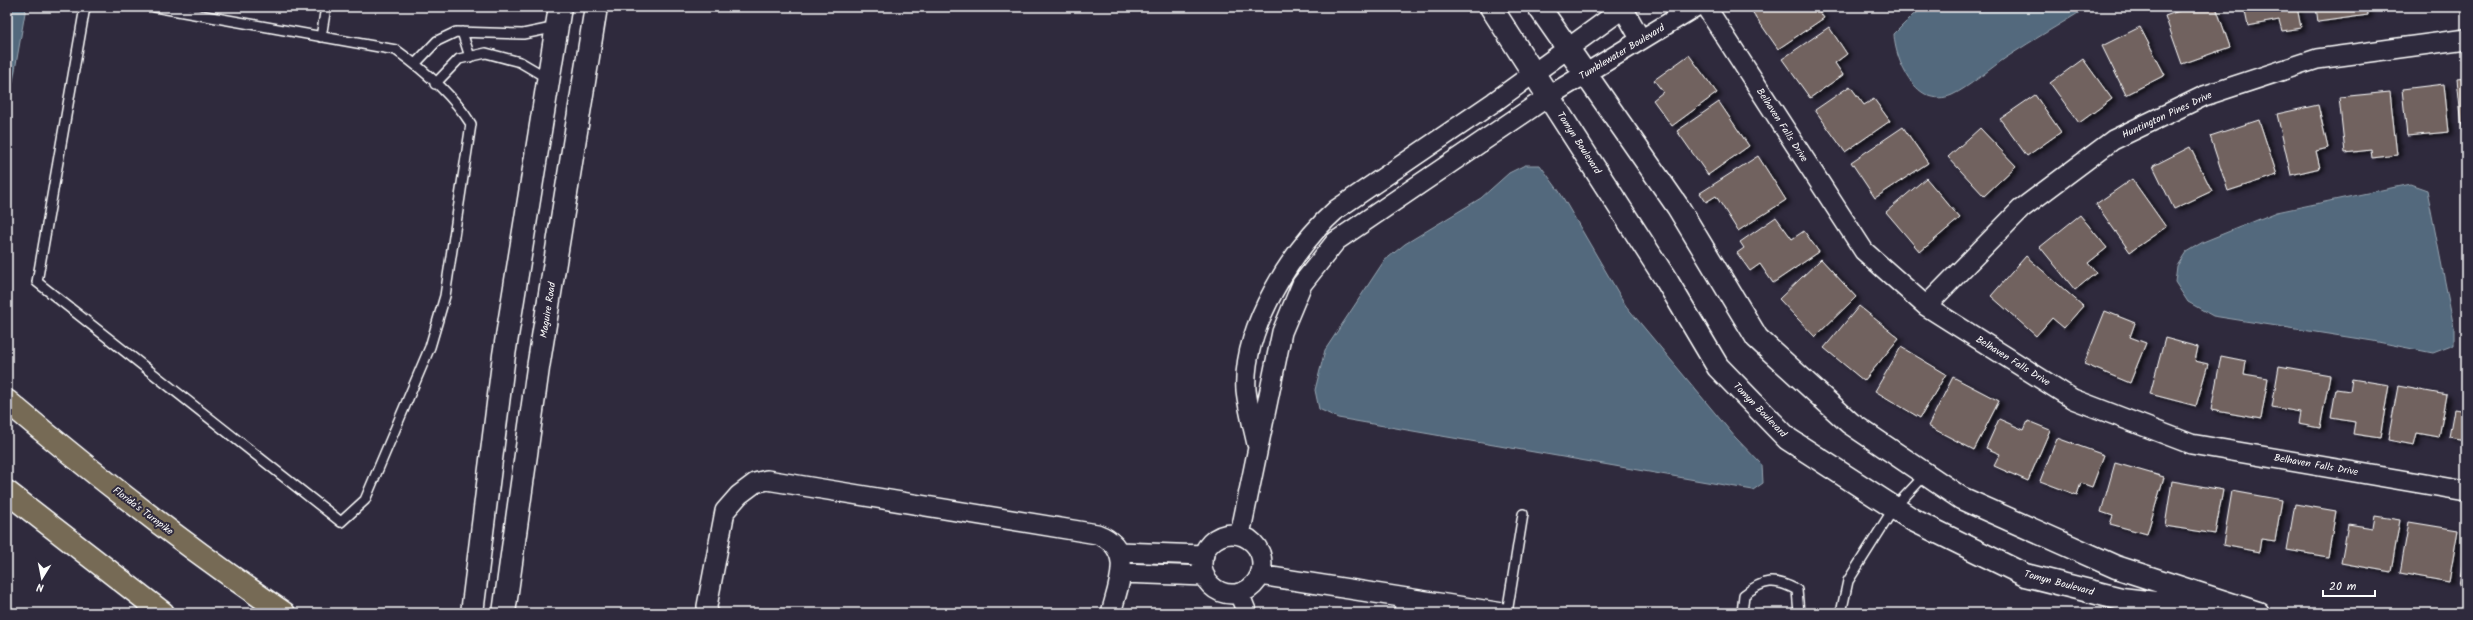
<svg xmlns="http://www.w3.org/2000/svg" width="2473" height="620" viewBox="0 0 2473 620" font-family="Kalam,sans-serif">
<defs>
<filter id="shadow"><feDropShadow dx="4.5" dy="2.5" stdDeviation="2" flood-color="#0009"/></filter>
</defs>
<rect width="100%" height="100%" fill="#2f2a3d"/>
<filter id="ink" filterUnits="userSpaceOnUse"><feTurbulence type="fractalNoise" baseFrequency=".025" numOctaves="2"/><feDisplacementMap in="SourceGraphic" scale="8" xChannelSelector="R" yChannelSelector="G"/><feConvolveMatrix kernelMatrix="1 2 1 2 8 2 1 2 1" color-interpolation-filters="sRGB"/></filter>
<g filter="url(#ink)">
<path fill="#52697d" stroke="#97a5b1" d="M7 7H26L7 116Z
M1925 7H2088C2061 24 2034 39 2007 57 1992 67 1968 88 1952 95 1917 110 1895 61 1894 34L1913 15Z
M1525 165H1540L1559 191 1626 306 1735 437 1762 465 1763 483 1753 490 1338 418 1319 409 1315 390 1325 350 1384 261 1405 244 1481 198 1509 173Z
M2410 184 2427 190 2454 328V345L2433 353 2373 341 2213 316 2188 302 2175 282 2177 266 2186 252 2203 242 2277 212Z"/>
<path fill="#71625f" stroke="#fff" filter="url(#shadow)" d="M1749 7H1816L1824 18 1778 49Z
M2190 7H2216L2230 47 2182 64 2165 16Z
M2244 7H2297L2301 28 2282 31 2279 20 2248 26Z
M2316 7H2367L2368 15 2318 22Z
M1829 27 1847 54 1835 63 1843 75 1810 98 1782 59Z
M2140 27 2165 75 2126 95 2102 46Z
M1689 55 1717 93 1672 126 1653 100 1663 92 1654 80Z
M2083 59 2112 99 2079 123 2050 83Z
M2466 78V135H2463L2457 79Z
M2444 84 2449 132 2407 136 2402 89Z
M1850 86 1864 105 1874 99 1890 121 1845 152 1815 110Z
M2390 92 2397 155 2372 158 2371 150 2345 153 2339 97Z
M2035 95 2061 132 2027 156 2000 119Z
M1719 102 1749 146 1708 175 1677 131Z
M2318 105 2328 148 2316 151 2320 168 2291 175 2277 114Z
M2259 120 2277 175 2228 191 2210 136Z
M1903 127 1928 163 1875 198 1851 162Z
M1980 128 2016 166 1984 196 1948 157Z
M2190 147 2212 191 2174 209 2153 166Z
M1758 156 1786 200 1738 231 1716 196 1706 202 1700 193Z
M1926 178 1960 218 1920 252 1886 212Z
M2132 179 2166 227 2130 252 2096 204Z
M2080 215 2107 248 2088 263 2096 273 2075 290 2040 247Z
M1776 217 1792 239 1804 231 1819 252 1773 283 1760 264 1750 271 1737 253 1744 248 1740 242Z
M2026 256 2083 306 2064 328 2052 318 2036 336 1991 296Z
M1821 259 1856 297 1815 337 1779 299Z
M1859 306 1899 338 1864 381 1824 348Z
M2105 311 2135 323 2130 337 2146 343 2130 383 2084 364Z
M2165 338 2198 347 2195 361 2208 364 2196 406 2150 394Z
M1901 347 1946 374 1920 418 1875 391Z
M2221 356 2246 361 2244 374 2268 378 2261 419 2211 410Z
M2279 366 2330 375 2320 428 2298 424 2300 412 2272 407Z
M1953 377 1999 401 1974 450 1928 426Z
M2352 379 2389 385 2380 438 2353 434 2355 422 2331 418 2336 389 2350 391Z
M2398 386 2447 395 2439 437 2417 433 2414 445 2388 440Z
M2454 409 2466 411V453L2463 452 2465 440 2449 437Z
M1999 419 2024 430 2028 421 2050 430 2028 481 1994 466 2000 454 1986 448Z
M2057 438 2104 455 2092 487 2081 483 2077 495 2040 481Z
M2115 463 2164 477 2147 534 2110 524 2113 516 2101 512Z
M2172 481 2223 490 2215 534 2165 526Z
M2232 491 2282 500 2275 541 2261 539 2259 552 2223 545Z
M2295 504 2336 511 2328 557 2287 550Z
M2375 516 2400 520 2391 572 2341 563 2348 524 2373 528Z
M2409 522 2458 530 2449 582 2400 573Z
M2466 545V586L2459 585Z"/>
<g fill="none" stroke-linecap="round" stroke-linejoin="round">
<defs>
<path id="lane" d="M85 7 37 282 341 522 365 500 430 347 445 296 471 124C453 95 424 70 396 50L155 7
M462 32 470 57
M321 37 326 7
M415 64 437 41 456 32 523 34 557 27
M435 84 459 59 486 53 520 62 549 79
M1399 613 1401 597
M1507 613 1523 514
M1742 613 1744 595C1764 579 1775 578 1797 590L1799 613
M1841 613 1848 581 1894 508 1926 474"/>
<path id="street" d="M1706 7 1864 251 1926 306 2073 399 2191 444 2466 491
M1623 8 1641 40
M1926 306 2021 209 2113 140 2204 96 2317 59 2466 39
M1257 444C1253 426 1248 408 1246 390 1242 328 1293 248 1337 209L1494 102 1625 7
M1202 564a30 30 0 1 1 60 0a30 30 0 1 1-60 0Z
M1240 535 1282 332 1302 284 1336 241 1549 96 1695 7
M1120 552 1204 555
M1122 573 1205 576
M1260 575 1503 613
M1239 593 1247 613
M708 613 707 606 725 511 739 495 755 483 767 480 1097 534C1135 548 1119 583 1111 613"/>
<path id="secondary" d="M1491 7 1667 281 1718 367 1788 439 1913 520 2025 575 2121 599 2242 613
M1539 7 1678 207 1757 338 1850 423 1961 498 2116 567 2258 613
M472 613 504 355 560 7
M504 613 538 368 596 7"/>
<path id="highway" d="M7 401C96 476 188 548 284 613
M7 492 163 613"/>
</defs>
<use href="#lane" stroke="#fff" stroke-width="12"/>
<use href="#street" stroke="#fff" stroke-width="22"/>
<use href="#secondary" stroke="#fff" stroke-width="25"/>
<use href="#highway" stroke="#fff" stroke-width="25"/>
<use href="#lane" stroke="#2f2a3d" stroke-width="9"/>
<use href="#street" stroke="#2f2a3d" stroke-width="19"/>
<use href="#secondary" stroke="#2f2a3d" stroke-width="22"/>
<use href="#highway" stroke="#766a54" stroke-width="22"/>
</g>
</g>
<g text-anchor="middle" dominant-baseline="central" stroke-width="4" stroke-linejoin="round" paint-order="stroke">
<g font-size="10" fill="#fff" stroke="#2f2a3d">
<text transform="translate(1622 52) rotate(-31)">Tumblewater Boulevard</text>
<text transform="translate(2167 115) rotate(-25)">Huntington Pines Drive</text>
<text transform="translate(1782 125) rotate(57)">Belhaven Falls Drive</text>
<text transform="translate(1579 143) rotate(57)">Tomyn Boulevard</text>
<text transform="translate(548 310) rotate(-81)">Maguire Road</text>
<text transform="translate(2013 361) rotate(32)">Belhaven Falls Drive</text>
<text transform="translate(1760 410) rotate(46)">Tomyn Boulevard</text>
<text transform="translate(2316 465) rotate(10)">Belhaven Falls Drive</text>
<text transform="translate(143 511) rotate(37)">Florida's Turnpike</text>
<text transform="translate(2059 583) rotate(15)">Tomyn Boulevard</text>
</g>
</g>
<rect width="2473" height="620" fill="none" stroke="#2f2a3d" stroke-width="24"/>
<rect x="12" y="12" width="2449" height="596" fill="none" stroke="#fff" stroke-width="1.5" filter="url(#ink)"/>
<g transform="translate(42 578) rotate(190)" stroke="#2f2a3d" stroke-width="3" paint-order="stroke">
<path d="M0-3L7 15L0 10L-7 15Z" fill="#ffffff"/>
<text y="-6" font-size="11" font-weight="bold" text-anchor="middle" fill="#ffffff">N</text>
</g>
<path d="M2323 590v6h52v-6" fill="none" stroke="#ffffff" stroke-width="2"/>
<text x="2329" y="590" font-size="12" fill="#ffffff" stroke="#2f2a3d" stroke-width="3" paint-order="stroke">20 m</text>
</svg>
